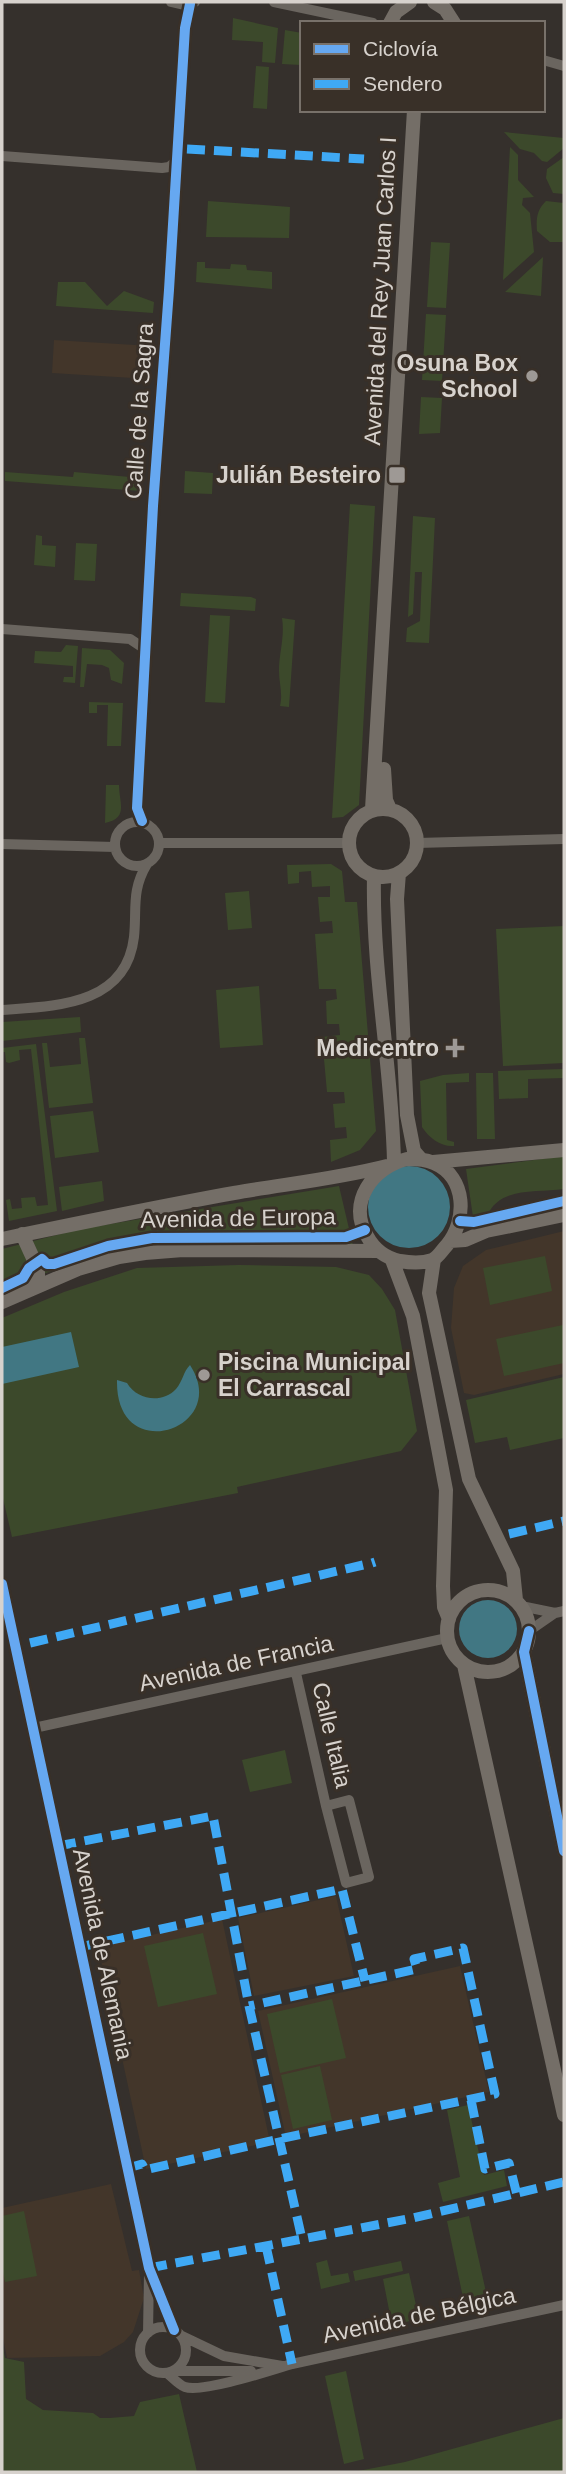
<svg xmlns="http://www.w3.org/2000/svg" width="566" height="2474" viewBox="0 0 566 2474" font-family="Arial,sans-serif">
<rect width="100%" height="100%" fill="#35302c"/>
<path fill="#43362a" d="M54 340 151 346 149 379 52 373Z
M564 1231V1374L474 1395 464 1393 451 1328 454 1288 463 1266 486 1250Z
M336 1896 354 1976 254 1996 238 1918Z
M222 1919 270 2142 146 2169 98 1947Z
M460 1966 489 2092 286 2137 258 2011Z
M111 2184 132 2271 139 2270 144 2298 133 2332 124 2342 100 2356 7 2358 2 2333V2208Z"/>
<path fill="#3c492b" d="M233 18 278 28 275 63 262 62 263 42 232 40Z
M285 30 302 33 301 65 282 64Z
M256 66 269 67 267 109 253 108Z
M504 132 564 138V148L547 162 542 161 534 153 520 149Z
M510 147 518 155V180L534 197 523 198 522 205 530 213 534 252 503 280Z
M564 157V194L553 193 546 178 547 169Z
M208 201 290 207 289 238 206 237Z
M546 201 564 203V242H550L537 231C536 218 537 210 546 201Z
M431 242 450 243 446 308 427 307Z
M543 257 541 296 505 292Z
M197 262H205V268L230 269 231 264 246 265 247 270 272 272V289L196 282Z
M58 282H85L107 306 124 291 154 302 153 313 56 306Z
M426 314 446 315 442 381 422 380Z
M421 397 442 398 440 433 419 434Z
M185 471 213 473 212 494 184 493Z
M5 472 73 477 74 472 141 478V491L5 481Z
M350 504 375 506 359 805 343 817 332 818Z
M413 516 435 518 429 643 406 642 407 628 420 621 422 572H415L413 614 408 617Z
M36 535 42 536V545L56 546 55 567 34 565Z
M76 543 97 544 95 581 74 580Z
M181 593 251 597 256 599 255 611 180 606Z
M210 615 230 616 225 703 205 702Z
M282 618 295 620 289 707 280 706C283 693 279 683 279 671 279 653 285 637 282 618Z
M66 645 78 646 75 683 63 682 64 677H73V666L34 663 35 651 61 652Z
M82 648 110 650 124 663 122 684 111 680 109 668 102 665 87 664 84 687H80Z
M89 702 123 703 121 746H107L108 705H97V713H89Z
M106 785H119C119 803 129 818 105 823Z
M331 864 342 871 345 902H357L376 1131 360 1150 331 1162 330 1140 347 1138 346 1127 335 1128 333 1104 345 1103 344 1092H327L322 1037 340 1035 339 1024H327L326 1001 337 999 336 989H319L315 934 333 933 332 921 320 922 318 897H330V886L312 887 311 871 299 872V883L288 884 287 865Z
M249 891 252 928 228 930 225 893Z
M564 926V1063L503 1066 496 929Z
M259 986 263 1045 220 1048 216 990Z
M80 1017 81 1032 2 1041V1022Z
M79 1038H85L93 1103 49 1108 42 1043H47L50 1067 81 1064Z
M36 1044 57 1211 9 1221 6 1200 10 1199 12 1209 22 1208 21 1198 35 1197 37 1206 48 1205 31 1049 19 1050 20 1060 9 1063 6 1062 5 1052H2V1048Z
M564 1069V1078L528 1079V1098L499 1099 498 1071Z
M469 1073V1082L446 1083 447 1140 454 1142V1146C441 1147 429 1138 422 1127L420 1081 443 1075Z
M476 1073H493L495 1139H477Z
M93 1111 99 1152 55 1158 50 1116Z
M564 1156V1189C537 1193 500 1186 487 1216L473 1217 466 1169Z
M102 1181 104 1201 62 1211 59 1187Z
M339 1186 354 1250 149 1240 2 1287V1249L80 1229Z
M545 1256 552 1291 490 1305 483 1268Z
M239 1265 336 1267 369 1275 382 1289 395 1310 417 1431 401 1451 237 1487 238 1493 12 1537 2 1494V1318L64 1292 137 1268Z
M563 1325 564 1363 504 1376 496 1339Z
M564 1377V1438L510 1450 507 1437 475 1443 466 1400Z
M285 1750 292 1783 250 1792 242 1760Z
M203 1933 217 1994 158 2007 144 1946Z
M332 1999 346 2058 280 2073 267 2014Z
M320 2066 332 2120 293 2129 281 2075Z
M468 2105 484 2175 504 2170 507 2186 443 2202 438 2183 460 2177 447 2110Z
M24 2211 37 2276 5 2282 2 2268V2216Z
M469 2216 488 2301 465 2307 447 2221Z
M327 2260 331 2276 348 2273 350 2282 321 2289 316 2263Z
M401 2261 403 2271 355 2281 353 2271Z
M409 2273 419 2319 392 2325 383 2279Z
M2 2342 5 2358 24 2362 26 2399 43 2410 93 2413 100 2418H110L134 2416 140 2402 179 2394 197 2472H6L2 2469Z
M346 2371 364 2459 344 2464 325 2376Z
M564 2418V2472H353L405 2462Z"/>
<path fill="#417783" d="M368 1207a41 41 0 1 1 82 0a41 41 0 1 1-82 0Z
M71 1332 79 1367 2 1384V1347Z
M190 1365C232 1429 115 1468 117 1380L127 1383C137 1400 162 1404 176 1389 183 1381 183 1372 190 1365Z
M459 1629a29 29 0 1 1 58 0a29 29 0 1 1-58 0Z"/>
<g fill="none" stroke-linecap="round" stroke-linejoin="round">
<path stroke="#6a655f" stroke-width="10" d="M171 2 184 5 195 2
M274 2 373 23
M543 60 564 66
M2 156 162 168 169 167 176 161
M2 629 130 639 145 649
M142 821 137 808 153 506 169 290 185 28 190 4
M115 844a22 22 0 1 1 44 0a22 22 0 1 1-44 0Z
M160 843H348
M417 843 564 839
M2 844 115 847
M2 1010C55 1006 126 1006 134 937 137 908 131 891 147 864
M2 1584 149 2268 174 2330
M521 1606 555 1613 564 1611
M529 1631 555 1613
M296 1673 326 1806
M34 1728 447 1638
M349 1800 369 1877 346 1883 326 1806Z
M140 2350a23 23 0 1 1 46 0a23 23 0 1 1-46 0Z
M148 2333 149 2273
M182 2336 224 2356 282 2366
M175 2371H251
M167 2373C172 2377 179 2385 185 2387 203 2393 272 2370 292 2364L564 2305"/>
<path stroke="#746e67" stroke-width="14" d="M434 2 445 9 454 23
M390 23 396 12 410 2
M384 769 386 800 390 809
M349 843a34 34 0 1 1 68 0a34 34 0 1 1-68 0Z
M372 809 414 110
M399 873 397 899 407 1115 414 1151 421 1159
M374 876C372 972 392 1067 394 1162
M407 1159C416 1159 425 1159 434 1163 467 1177 467 1221 447 1245 442 1250 438 1258 432 1260 421 1264 411 1263 400 1261 386 1258 374 1249 367 1236 347 1202 373 1167 407 1159Z
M433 1162 564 1150
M22 1234 38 1269V1275L28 1289
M2 1239C79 1223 156 1207 234 1193 285 1184 336 1179 387 1166
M450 1241 465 1240 486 1231 564 1215
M434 1259 429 1293 469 1479 513 1571 516 1600
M392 1260 413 1316 446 1490 443 1586 444 1607 449 1619
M2 1302 78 1269 119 1257 145 1253 183 1250 378 1251
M447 1631a41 41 0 1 1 82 0a41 41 0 1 1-82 0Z
M524 1652 564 1851
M464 1665 564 2115"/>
<path stroke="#3fa9f5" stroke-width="9" stroke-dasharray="18 9" stroke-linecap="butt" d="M187 149 364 159
M509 1534 564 1521
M372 1563 375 1562
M30 1643 363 1565
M58 1846 213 1816 249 2006 302 2239
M80 1947 342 1889 365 1981
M471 2100 485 2169 509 2163 517 2195
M128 2168 142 2164 145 2170 279 2139 495 2094 463 1948 414 1959 417 1969 249 2006
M266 2246 292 2364
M149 2268 413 2218 564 2182"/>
<defs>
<path id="cycleway" d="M142 821 137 808 153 506 169 290 185 28 190 4
M460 1221 474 1222 564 1201
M2 1288 23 1278 29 1268 42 1259 47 1264H54L108 1246 152 1238 346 1237 365 1230
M2 1584 149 2268 174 2330
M529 1631 524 1652 564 1851"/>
</defs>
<use href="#cycleway" stroke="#393028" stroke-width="15"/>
<use href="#cycleway" stroke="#66a8f1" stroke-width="10"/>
</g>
<g fill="#9e9995" stroke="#393028" stroke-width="2.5">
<circle cx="532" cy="376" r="7"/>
<rect x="388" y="466" width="18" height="18" rx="3.5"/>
<path d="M451.5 1037.5h7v7h7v7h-7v7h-7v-7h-7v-7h7z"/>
<circle cx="204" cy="1375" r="7"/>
</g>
<g text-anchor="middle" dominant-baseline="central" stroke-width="6" stroke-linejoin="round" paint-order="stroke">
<g font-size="23" fill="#d7d2cd" stroke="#393028">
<text transform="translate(380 291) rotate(-87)">Avenida del Rey Juan Carlos I</text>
<text transform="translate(139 411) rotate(-86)">Calle de la Sagra</text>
<text transform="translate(238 1218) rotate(-1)">Avenida de Europa</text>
<text transform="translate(236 1663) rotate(-12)">Avenida de Francia</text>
<text transform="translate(332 1735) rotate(77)">Calle Italia</text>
<text transform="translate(103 1954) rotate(78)">Avenida de Alemania</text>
<text transform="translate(419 2315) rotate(-12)">Avenida de Bélgica</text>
</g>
<g font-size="23" font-weight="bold" fill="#d7d2cd" stroke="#393028" text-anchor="end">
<text x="518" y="363">Osuna Box<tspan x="518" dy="26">School</tspan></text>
<text x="381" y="475">Julián Besteiro</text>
<text x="439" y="1048">Medicentro</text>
<text x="218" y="1362" text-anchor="start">Piscina Municipal<tspan x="218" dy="26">El Carrascal</tspan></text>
</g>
</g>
<rect width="566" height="2474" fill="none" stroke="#d7d2cd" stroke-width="7"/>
<rect x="300" y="21" width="245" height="91" fill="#393028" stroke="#78716a" stroke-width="2"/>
<rect x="314" y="44" width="35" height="10" fill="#66a8f1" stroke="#78716a" stroke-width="2"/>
<text x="363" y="56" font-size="21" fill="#d7d2cd">Ciclovía</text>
<rect x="314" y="79" width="35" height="10" fill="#3fa9f5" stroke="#78716a" stroke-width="2"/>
<text x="363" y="91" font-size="21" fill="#d7d2cd">Sendero</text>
</svg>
